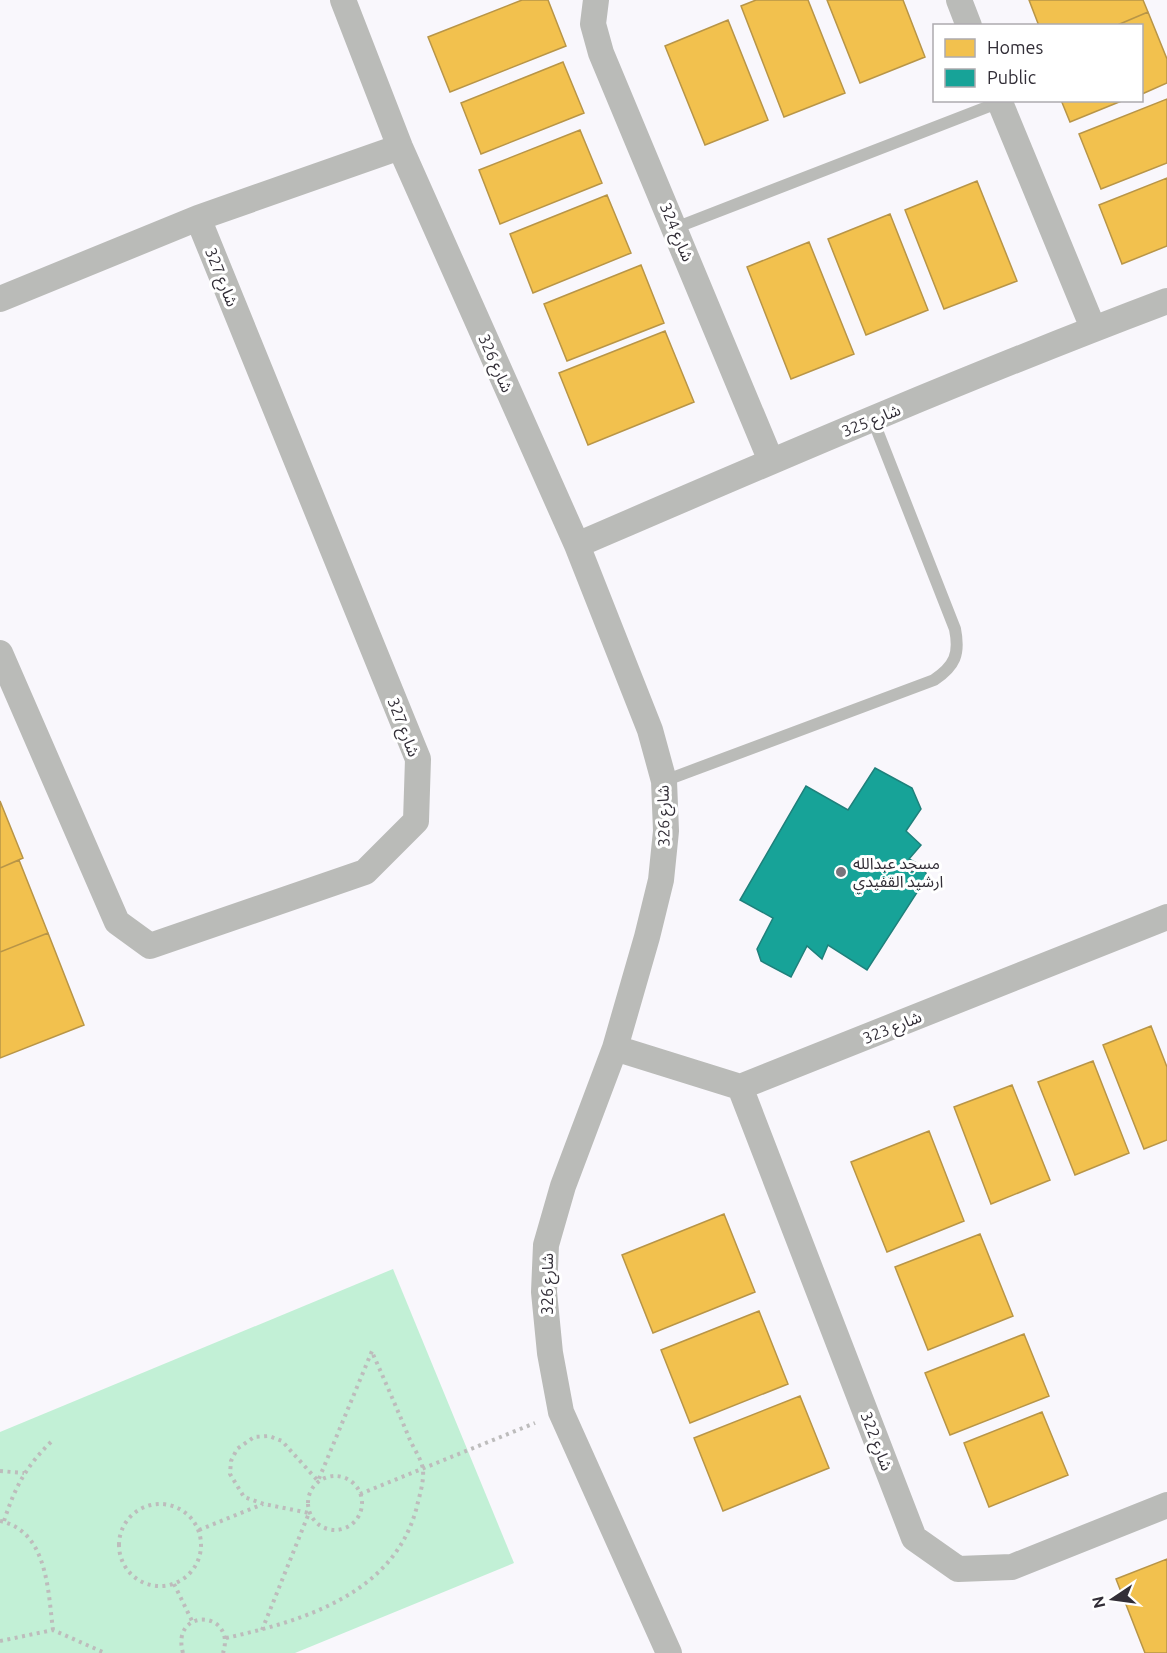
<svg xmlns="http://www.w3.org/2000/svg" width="1167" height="1653" viewBox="0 0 1167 1653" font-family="Ubuntu,'Noto Sans Arabic',sans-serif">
<rect width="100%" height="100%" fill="#f9f7fc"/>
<path fill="#c2f0d6" d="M393 1269 514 1563 295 1653H0V1432Z"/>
<path fill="#f2c14e" stroke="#b89547" stroke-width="1.5" d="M522 0H548L566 46 450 92 428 37Z
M756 0H808L845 93 784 117 741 6Z
M827 0H903L925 57 860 83Z
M1029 0H1143L1148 12 1115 26H1039Z
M1148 12 1167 59V83L1142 94V26H1115Z
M728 20 768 120 705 145 665 46Z
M563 62 584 113 481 154 461 103Z
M1167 99V163L1101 189 1079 134Z
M1061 100H1124L1070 122Z
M580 130 602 183 500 224 479 170Z
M1167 178V246L1122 264 1099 205Z
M977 181 1017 281 944 309 905 210Z
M607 195 631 253 533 293 510 234Z
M890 214 928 310 866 335 828 239Z
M809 242 854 354 791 379 747 267Z
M641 265 664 323 567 361 544 304Z
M665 331 694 402 588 445 559 373Z
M0 801 23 858 0 868Z
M19 860 48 933 0 952V868Z
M48 933 84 1025 0 1058V952Z
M1151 1026 1167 1067V1140L1144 1149 1103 1045Z
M1093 1061 1129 1153 1075 1175 1038 1082Z
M1012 1085 1050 1180 991 1204 954 1107Z
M929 1131 964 1221 887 1252 851 1162Z
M724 1214 755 1292 653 1333 622 1255Z
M980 1234 1013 1316 928 1350 895 1267Z
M759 1311 788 1384 690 1423 661 1350Z
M1024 1334 1049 1396 950 1435 925 1373Z
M800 1396 829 1468 723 1511 694 1438Z
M1042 1412 1068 1475 989 1507 964 1443Z
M1167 1559V1653H1145L1116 1579Z"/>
<path fill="#17a398" stroke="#1f807b" stroke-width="1.5" d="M875 768 912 788 921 809 906 831 921 845 909 859 924 867 927 877 867 970 828 945 822 959 807 946 791 977 761 961 757 949 773 918 740 900 806 786 848 810Z"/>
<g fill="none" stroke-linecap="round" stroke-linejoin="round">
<path stroke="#bdbcbc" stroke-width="4" stroke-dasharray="3 4.5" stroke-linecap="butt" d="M0 1471 24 1473
M308 1503a27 27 0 1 1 54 0a27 27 0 1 1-54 0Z
M360 1494 535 1423
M119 1545a41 41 0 1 1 82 0a41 41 0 1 1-82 0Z
M0 1521C48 1531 48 1592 53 1630
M4 1521C15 1487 26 1466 52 1441
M199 1530 263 1504
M174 1584 192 1621
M262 1630 309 1513 264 1504 244 1497 230 1474 231 1461 237 1449 254 1437 269 1436 282 1441 318 1481 372 1351
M226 1638C302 1621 392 1595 416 1510 419 1497 424 1483 423 1470 422 1460 414 1449 410 1440 398 1411 385 1381 372 1352
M0 1641 53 1630 105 1653
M183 1653C170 1607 237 1610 223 1653"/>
<path stroke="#babbb8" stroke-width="12" d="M675 228 1000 102
M664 781 934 680C955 666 960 654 955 629L873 420"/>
<path stroke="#babbb8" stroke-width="26" d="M343 0 400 147 577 545 650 730 664 781 666 831 661 880 647 937 615 1048 563 1186 546 1245 544 1292 550 1353 561 1412 669 1653
M596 0 593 24 601 53 771 461
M959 0 969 26
M999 100 1093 328
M0 299 198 218 400 147
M577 545C772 461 968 376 1167 301
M0 653 117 922 150 946 365 872 416 821 418 759 198 218
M615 1048 740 1087 1167 917
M740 1087 914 1538 958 1569 1012 1567 1167 1505"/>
</g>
<circle fill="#78747c" stroke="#fff" stroke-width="2" cx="841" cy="872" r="6"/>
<g text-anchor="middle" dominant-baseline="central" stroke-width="6" stroke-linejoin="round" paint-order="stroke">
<g font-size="16" fill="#322e37" stroke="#fff">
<text transform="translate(677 232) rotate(67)">شارع 324</text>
<text transform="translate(222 277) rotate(68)">شارع 327</text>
<text transform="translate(496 363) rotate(66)">شارع 326</text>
<text transform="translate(871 420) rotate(-22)">شارع 325</text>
<text transform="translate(404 727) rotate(69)">شارع 327</text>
<text transform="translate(663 816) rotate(-91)">شارع 326</text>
<text transform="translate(892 1027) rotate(-22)">شارع 323</text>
<text transform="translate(547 1284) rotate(-90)">شارع 326</text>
<text transform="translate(877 1441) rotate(69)">شارع 322</text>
</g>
<g font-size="16" fill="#322e37" stroke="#fff" text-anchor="start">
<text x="853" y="863">مسجد عبدالله<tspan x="853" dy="18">ارشيد القفيدي</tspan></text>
</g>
</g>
<rect x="933" y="24" width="210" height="78" fill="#ffffff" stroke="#adabaf" stroke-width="1.5"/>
<rect x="945" y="39" width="30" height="18" fill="#f2c14e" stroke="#adabaf" stroke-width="1.5"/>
<text x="987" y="54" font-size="18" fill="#322e37">Homes</text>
<rect x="945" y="69" width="30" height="18" fill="#17a398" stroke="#adabaf" stroke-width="1.5"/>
<text x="987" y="84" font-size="18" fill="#322e37">Public</text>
<g transform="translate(1113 1599) rotate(257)" stroke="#ffffff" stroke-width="4.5" paint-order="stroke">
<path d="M0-4.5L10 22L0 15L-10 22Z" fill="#322e37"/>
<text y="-9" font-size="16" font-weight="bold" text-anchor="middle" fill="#322e37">N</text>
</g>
</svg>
